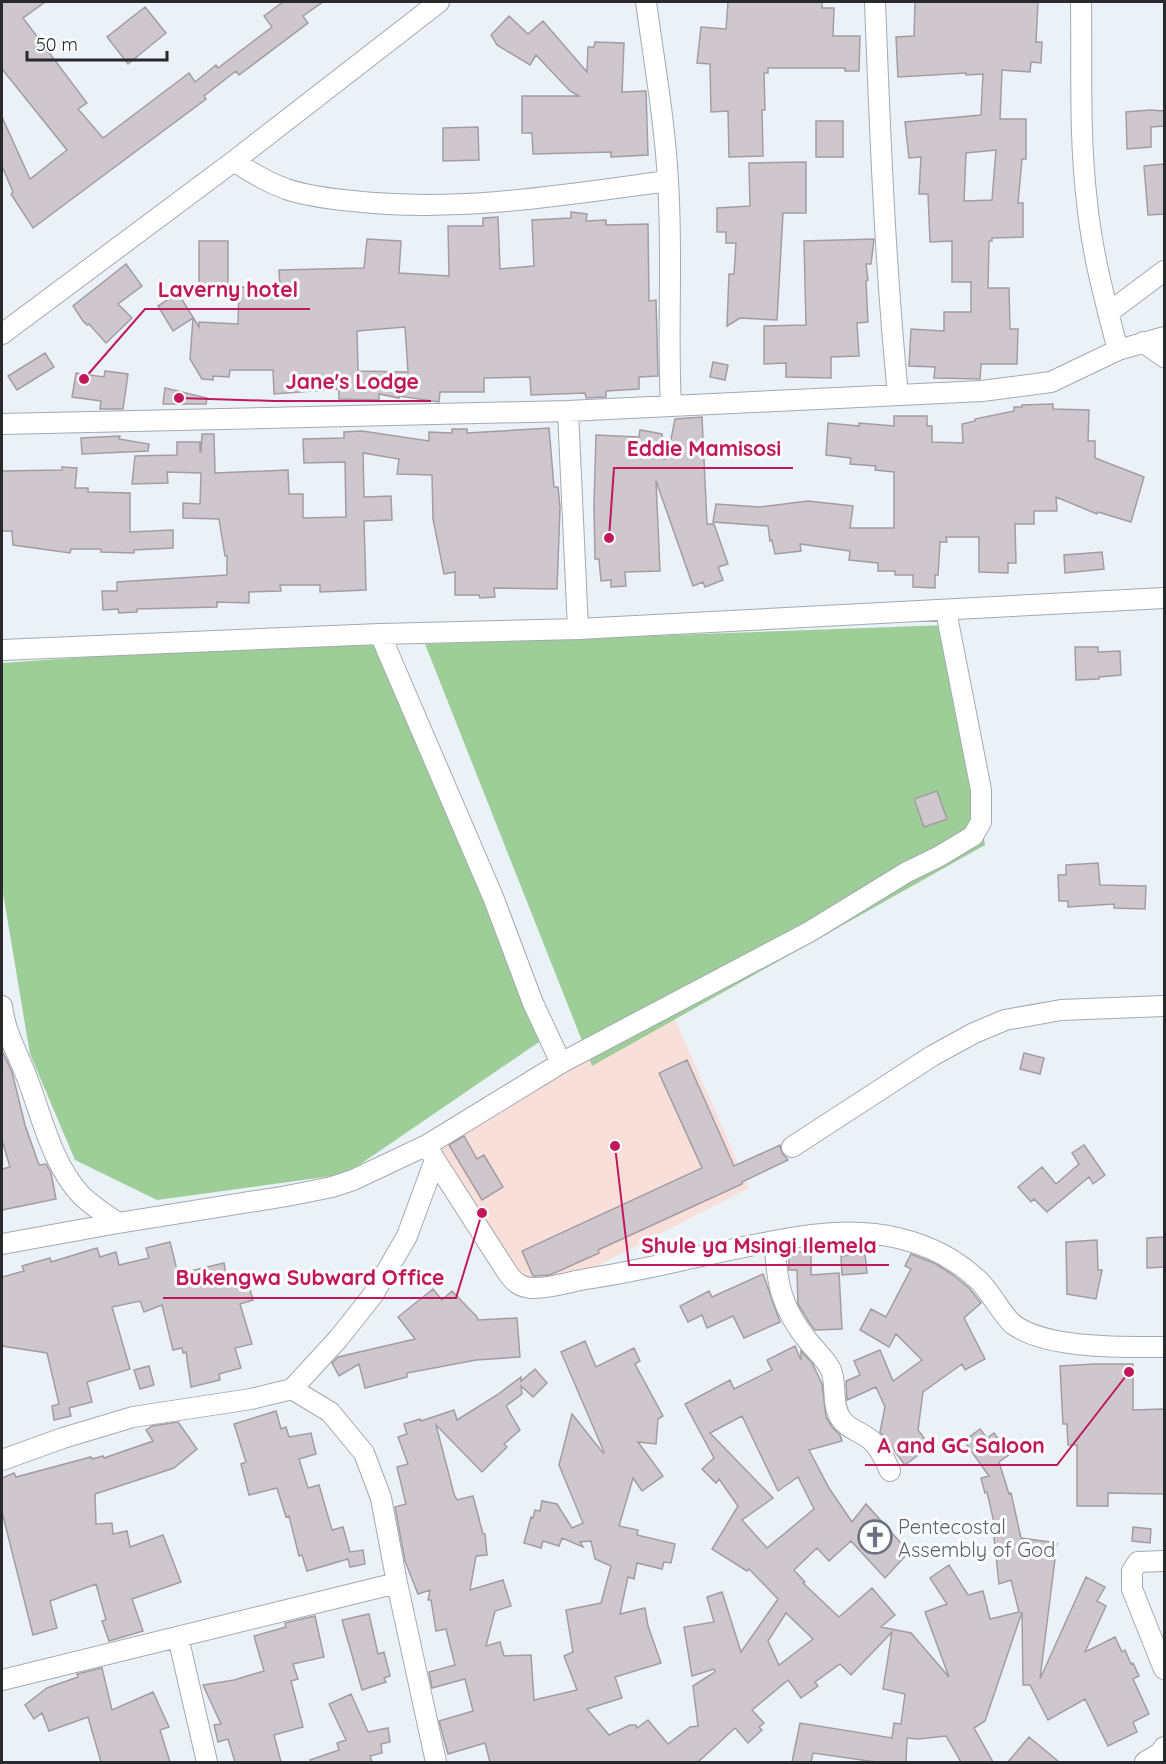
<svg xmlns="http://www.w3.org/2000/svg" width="1166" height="1764" viewBox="0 0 1166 1764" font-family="Quicksand,sans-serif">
<rect width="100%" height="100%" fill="#eaf1f7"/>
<path fill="#f9dfda" d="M674 1017 749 1188 531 1300 427 1142Z"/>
<path fill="#9dce98" d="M946 625 985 845 592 1066 425 644Z
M391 636 539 1042 346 1174 157 1200 75 1160 30 1054 2 887V663Z"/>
<path fill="#cec7ce" stroke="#a39da3" stroke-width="1.5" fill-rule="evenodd" d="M2 2H45L23 18 87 103 78 109 103 138 189 73 195 82 216 65 218 68 272 27 264 16 283 2H323L303 16 308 23 239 75 236 71 204 96 206 99 33 228 11 194 13 192 2 166V117L30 179 67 150 2 69Z
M728 2H822V8H834L833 36H860L859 71H845V68H768V73H764L765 110H762L763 156 729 157 728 111 711 112 710 64 697 63 701 27 726 29Z
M915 2H1038L1036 42H1042L1041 63 1031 62 1030 72 1002 70 1000 119H1026V159H1022L1018 203H1023V237L992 238V241H989L988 288H1009L1010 329H1018L1017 364H981L980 379 934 378 935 367 909 366 911 329 944 331V312H971V282H952V241L930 242 928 194H919L921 157 909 158 905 122 981 115 983 74 966 75V73L898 77 896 37 914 36ZM996 150 992 200 964 201 966 153Z
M145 7 166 33 128 64 107 37Z
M509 16 528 34 543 21 587 72 588 47H594L595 42 624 43 622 92 646 91 648 155 611 157V152L533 154 532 133H522V96H579L570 91 536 55 530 65 497 45 491 35Z
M1150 110 1164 111V126L1151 127V147L1127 149 1126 112Z
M816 121H843V157H816Z
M478 127 479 160 443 161V128Z
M806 162V213H783L777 320 740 318 727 326 729 274H734L736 243H726V232H717V208L750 206 749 163Z
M1164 164V214L1148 215 1144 166Z
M571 212 587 214 586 221 606 220V225L648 224 649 301 656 300 658 376 639 377V389L606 391V397L586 398 585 393 531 395 530 377 484 378V392H440L439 402 399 396V398L379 394V400L339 399V389L274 394 273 370H230L229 377 213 376V380L202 379 190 359 193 318 173 331 158 306 178 293 199 327V322L238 324 239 287 280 288 279 270 364 268 367 239 401 241 399 273 449 276 448 226H483V218L498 217 500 269 534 266 532 220 571 218ZM405 327 408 372 358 371 357 331Z
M874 239 871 264H866L868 280 866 281 868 322 857 323 859 356 831 357V378L786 377V363L764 364V326L806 325 804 241Z
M199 241H228V288H199Z
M126 264 142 286 118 304 132 318 106 343 89 324 87 325 83 321 73 306Z
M45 353 54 367 17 390 8 376Z
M713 362 728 365 725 380 710 377Z
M105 371 128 374 123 409H100L101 401 72 397 76 373 104 377Z
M165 388 207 398 206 404H163Z
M1053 404V409L1089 410 1088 441H1095V458L1144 477 1131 522 1098 512 1097 514 1056 497 1057 511H1034V524H1015L1016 563H1008V573L979 572V537H946L947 542H940L938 575H935V588L913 587V575H895V571H878V563L849 560 850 551 800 544 801 551 775 554 772 540 770 541 768 526 713 522 716 504 759 507 808 501 853 506 850 528H894V472L875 470 876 466 850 464 851 458 826 455 828 423 859 426V423L894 426V416H927V426H932V442L963 443 962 424 975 421V419L1014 411V407H1022V405Z
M702 417 707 524H714L728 564 718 567 723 580 705 587 703 582 693 586 656 481 660 571 625 572 626 586 611 587V580L601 581 599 559H595L594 505 596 435 639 437 640 430 662 434 663 459H667L675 419Z
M549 428 554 487H558L560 507 557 589 494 588 495 597 480 598 479 595H455V572L444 574 433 519 432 475 397 474 399 459 363 453 364 497 391 496 392 520 364 521 366 590 320 592V585H280L281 591 249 592V603L217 602V607L137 609V612L119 613 118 609 103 610 102 591H117V582L227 575V556H225L219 519 183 518V503L200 504 201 473 167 472 168 483 132 484 135 456 177 455V442H200V452H201L202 434H214L215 473 288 470 289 494H303V518L346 517 345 462 304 463 303 439 344 438V432L362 431 429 441V432L452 433V429H467V433Z
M120 436 119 439 149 444 148 451 82 454 81 438Z
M62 467 77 468 75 488H88V492L130 493V532L173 530V548L134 550V553L101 552V549H71L70 553 13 545 12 531H2V471L62 470Z
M1102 552 1104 569 1065 573 1064 555Z
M1075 647H1098V652L1120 651 1121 675 1099 677V679L1076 680Z
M937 791 947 819 924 827 914 799Z
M1098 863 1100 885 1146 886 1145 909 1114 908V904L1068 907V901H1059L1058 875H1066V865Z
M2 1053H3L12 1072 25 1125 39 1165 46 1164 51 1173 56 1199 2 1210V1169L10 1167 2 1140Z
M1024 1053 1044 1058 1040 1074 1020 1069Z
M687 1060 734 1166 780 1145 782 1153 788 1160 742 1182V1184L598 1250 599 1253 550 1275 533 1276 522 1251 702 1168 659 1073Z
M464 1136 477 1159 484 1155 503 1187 482 1200 449 1145Z
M1084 1145 1105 1175 1093 1184 1089 1177 1047 1212 1034 1199 1031 1202 1018 1187 1042 1167 1056 1184 1079 1164 1072 1153Z
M1164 1237V1267L1147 1268V1238Z
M1097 1240 1098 1270H1102L1096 1299 1067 1294 1066 1242Z
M170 1242 178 1274 224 1263 226 1274 233 1272 238 1289 249 1286 253 1300 240 1304 252 1344 235 1348 241 1368 219 1374 220 1380 191 1387 186 1352 183 1353 182 1348 173 1350 162 1305 144 1312 140 1301 112 1307 130 1369 87 1382 92 1402 69 1408 71 1416 54 1420 52 1406 59 1404 47 1353 2 1346V1277L24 1271 22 1266 50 1258 51 1262 97 1248 100 1257 116 1252 119 1265 149 1258 146 1248Z
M789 1252H811V1275L839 1273 842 1329 815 1330 809 1322 798 1304 797 1270H789Z
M865 1254 867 1273 842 1275 841 1256Z
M911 1254 936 1264 953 1275 969 1288 981 1303 964 1318 985 1359 965 1370 962 1364 923 1392 918 1430 930 1446 905 1465 880 1432 885 1407 876 1387 847 1400 846 1381 860 1375 854 1361 880 1350 893 1381 922 1360 896 1334 889 1347 860 1330 871 1309 886 1317 911 1269 905 1266Z
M763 1274 780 1322 744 1338 733 1316 707 1328 702 1315 688 1322 680 1306 709 1291 712 1297Z
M433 1289 442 1300 452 1291 477 1317 478 1320 517 1318 520 1357 476 1360 407 1373V1377L365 1388 359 1364 339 1376 332 1363 338 1357 415 1339 398 1317Z
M585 1341 596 1367 634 1348 640 1361 635 1364 663 1416 658 1419 656 1444 638 1442 663 1476 642 1491 633 1478 619 1526 638 1530 637 1535 675 1544 671 1563 664 1562 662 1569 637 1563 634 1579 628 1577 620 1614 645 1608 648 1626 661 1663 615 1677 622 1698 587 1709 609 1735 630 1725H636L637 1728 648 1720 668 1744 690 1727 698 1726 693 1686 715 1672 714 1669 692 1676 684 1627 714 1622 707 1597 722 1592 741 1652 778 1599 749 1569 747 1571 712 1549 738 1506 719 1479 716 1483 702 1469 714 1458 685 1404 730 1380 734 1389 772 1370 767 1360 795 1346 801 1360V1351L812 1363 822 1384 826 1417 832 1427 840 1435 842 1441 809 1450 829 1488 852 1522 866 1504 909 1552 885 1578 851 1541 829 1561 817 1548 794 1570 805 1582 803 1583 839 1617 872 1588 895 1615 881 1627 911 1633 949 1677 925 1612 947 1604 930 1578 949 1565 968 1595 983 1591 990 1619 1019 1612 1011 1580 999 1584 994 1537 997 1536 987 1492 985 1493 981 1478 989 1476 964 1441 980 1429 987 1438 994 1433 1010 1454 999 1462 1009 1494 1011 1493 1021 1538 1057 1543 1040 1679 1086 1577 1105 1587 1097 1601 1106 1606 1085 1652 1115 1637 1122 1652 1125 1650 1131 1664 1133 1663 1139 1676 1133 1679 1149 1714 1133 1722 1137 1732 1108 1746 1085 1699 1048 1720 1030 1685H1023L1022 1612 985 1721 974 1728 993 1762H961L946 1736 918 1739 907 1738 906 1762H876L813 1753 811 1762H792L800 1723 892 1738 894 1723 901 1724 905 1694 883 1689 892 1632 851 1675 840 1664 815 1682 818 1686 801 1698 788 1680 752 1710 764 1723 759 1727 762 1730 748 1743 735 1728 698 1762H490L485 1743 448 1754 439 1721 473 1711 465 1679 432 1688 429 1672 455 1665 446 1629 436 1631 431 1600H428L430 1590 418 1594 405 1561 395 1507 406 1504 397 1467 408 1464 398 1437 407 1434 404 1424 420 1419 421 1421 454 1410 457 1420 497 1395 521 1377V1381L535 1369 547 1383 533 1397 521 1386 522 1394 506 1406 520 1430 504 1444 507 1447 482 1472 436 1425 454 1494 457 1500 473 1496 483 1534H485L487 1555 476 1556 470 1590 503 1580 511 1606 495 1611 486 1646 500 1642 504 1656 531 1655 534 1700 577 1690 564 1656 573 1652 566 1610 601 1603 611 1566 595 1559 591 1541 580 1542 583 1547 562 1538 559 1546 543 1541 541 1548 524 1543 531 1517 533 1518 535 1510 540 1511 542 1501 557 1504 572 1528 583 1523 559 1465 572 1414 603 1453 604 1452 561 1352ZM742 1416 778 1491 798 1477 814 1509 767 1548 742 1520 773 1498 710 1433ZM786 1613 813 1639 779 1665 768 1641Z
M1095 1364H1133V1410L1164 1409V1494L1108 1493V1506H1077V1445H1068L1067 1424H1063L1060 1366Z
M149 1366 154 1385 140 1389 134 1370Z
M276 1411 281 1429 286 1427 289 1437 311 1433 316 1454 299 1459 308 1488 319 1485 332 1530 343 1527 350 1552 363 1550 365 1564 350 1567 348 1559 307 1571 302 1555 299 1556 289 1516 286 1517 277 1488 249 1495 241 1464 246 1462 234 1424Z
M178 1422 197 1449 174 1468 95 1494 96 1524 112 1523 113 1534 127 1531 130 1547 163 1535 181 1582 132 1599 143 1631 109 1641 102 1621 106 1620 96 1584 50 1601 57 1628 33 1635 2 1512V1478L14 1473 16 1477 91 1457 92 1459 103 1456 104 1458 153 1441 146 1430 152 1426Z
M1133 1527 1151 1529 1150 1543 1132 1541Z
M369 1614 378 1654 384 1652 390 1676 384 1678 386 1682 362 1690 342 1620Z
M315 1616 324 1657 293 1664 298 1679 291 1681 303 1727 274 1735 281 1762H235L228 1739 218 1742 214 1725 221 1724 203 1685 234 1680 264 1671 254 1636 286 1627 285 1623Z
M102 1668 112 1710 153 1692 169 1727 160 1730 170 1762H101L88 1717 49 1731 42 1713 34 1719 25 1705 47 1688 78 1677 77 1674Z
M351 1694 368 1732 388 1728 390 1742 381 1744 382 1753 370 1756 372 1762H311L310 1760 339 1750 337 1743 346 1740 329 1704Z
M1029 1737 1059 1762H1008Z"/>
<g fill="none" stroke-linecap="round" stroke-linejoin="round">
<defs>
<path id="minor" d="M646 2C654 61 665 122 668 182 673 257 667 331 671 406
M875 2C880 133 885 264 898 395
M1081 2C1082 68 1079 136 1087 202 1092 253 1105 301 1118 350
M234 161C250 172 267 182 286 189 307 196 331 199 353 201 458 213 565 195 668 181
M1108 313 1164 271
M2 334 234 161 439 2
M1143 342 1164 357
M568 411 578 629
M2 424 568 411 982 391 1051 382 1118 350 1164 337
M380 634 493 897 533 1003 561 1063
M2 650 380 634 578 629 1164 598
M2 1006C5 1034 20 1057 29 1083 43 1121 53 1165 81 1195 92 1206 105 1214 118 1223
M427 1145 435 1160 507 1272C514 1282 519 1287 532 1288 549 1289 568 1282 586 1279 662 1268 736 1245 812 1235 872 1227 933 1238 977 1279 990 1290 1003 1317 1014 1325 1048 1349 1123 1347 1164 1347
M792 1147 932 1056 974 1033 1005 1020 1061 1010 1164 1006
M775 1243C776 1283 782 1309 808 1341 815 1350 826 1359 831 1370 837 1385 831 1404 841 1419 848 1429 861 1432 871 1440 880 1448 885 1460 890 1471
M2 1244 118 1223 287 1196 332 1187 353 1180 427 1145 561 1063 809 932 907 872 938 857 973 836 981 822V790L946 611
M292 1389 330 1412 364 1453 381 1498 397 1583 436 1762
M2 1460 63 1438 133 1417 251 1399 292 1389 338 1339 373 1295 407 1236 435 1160
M1164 1561 1138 1562 1132 1571V1589L1164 1669
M178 1637 207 1762
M2 1680 397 1583
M1145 1762 1160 1753 1164 1747"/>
</defs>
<use href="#minor" stroke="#a3aab0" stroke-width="22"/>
<use href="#minor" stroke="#fff" stroke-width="20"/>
</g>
<defs>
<symbol id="church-ring" viewBox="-11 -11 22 22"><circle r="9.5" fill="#fcfdfe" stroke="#6b7280" stroke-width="1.5"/><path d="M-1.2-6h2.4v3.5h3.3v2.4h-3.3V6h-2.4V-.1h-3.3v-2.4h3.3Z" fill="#6b7280"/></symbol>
</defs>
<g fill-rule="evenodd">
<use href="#church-ring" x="856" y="1518" width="38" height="38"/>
</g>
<g text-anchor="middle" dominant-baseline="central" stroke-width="6" stroke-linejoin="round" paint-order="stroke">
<g font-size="20" fill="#5b616d" stroke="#fcfdfe" text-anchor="start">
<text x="898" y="1526">Pentecostal<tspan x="898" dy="23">Assembly of God</tspan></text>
</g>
</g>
<path fill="none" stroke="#c2185b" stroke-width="2" d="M84 379L145 309H310M179 398L274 401H431M609 538L614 468H793M615 1146L629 1265H889M482 1213L456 1298H163M1129 1372L1057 1465H865"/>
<g fill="#c2185b" stroke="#fcfdfe" stroke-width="2">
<circle cx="84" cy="379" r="6"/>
<circle cx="179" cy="398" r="6"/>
<circle cx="609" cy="538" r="6"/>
<circle cx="615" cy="1146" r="6"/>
<circle cx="482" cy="1213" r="6"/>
<circle cx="1129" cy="1372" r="6"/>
</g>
<g font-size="21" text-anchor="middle" font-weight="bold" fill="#c2185b" stroke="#fcfdfe" stroke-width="6" stroke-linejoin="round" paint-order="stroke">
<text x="228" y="297">Laverny hotel</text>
<text x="352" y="389">Jane's Lodge</text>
<text x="704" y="456">Eddie Mamisosi</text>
<text x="759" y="1253">Shule ya Msingi Ilemela</text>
<text x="310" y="1285">Bukengwa Subward Office</text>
<text x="961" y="1453">A and GC Saloon</text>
</g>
<rect width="1166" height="1764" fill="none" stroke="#27292c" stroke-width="6"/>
<path d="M27 51v9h140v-9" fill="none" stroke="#27292c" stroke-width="3"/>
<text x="36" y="51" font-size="18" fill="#27292c" stroke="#fcfdfe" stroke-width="4.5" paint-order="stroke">50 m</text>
</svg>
